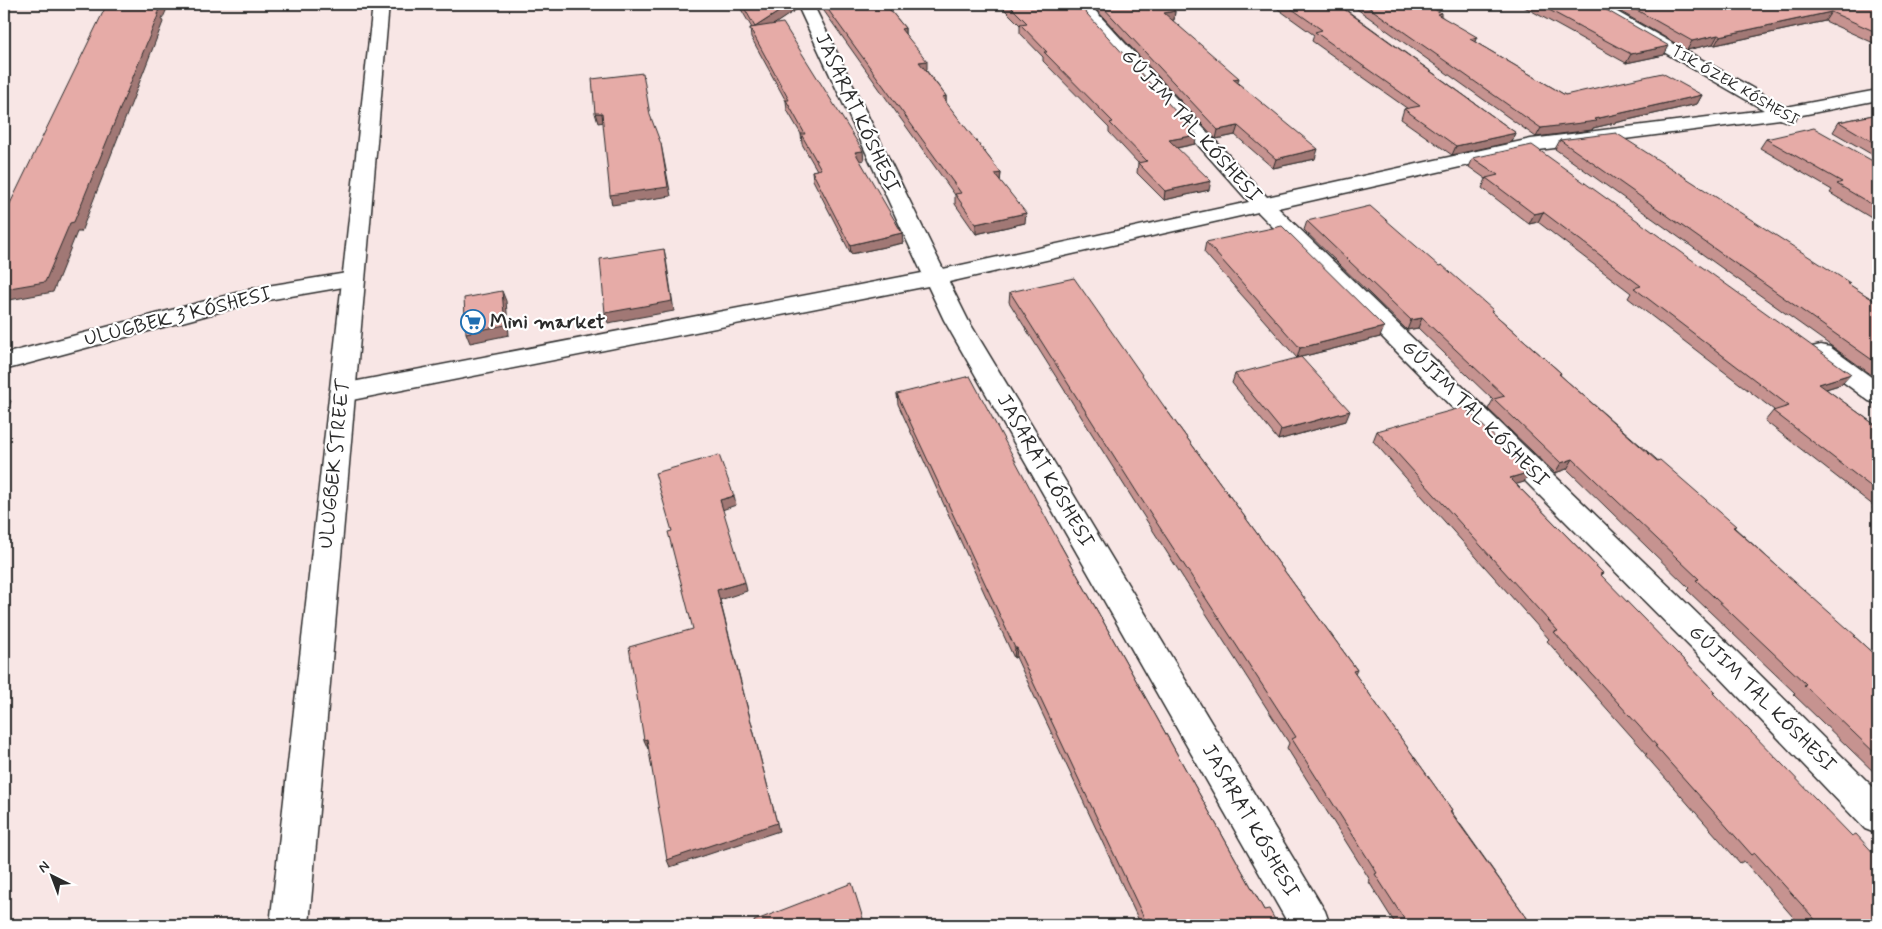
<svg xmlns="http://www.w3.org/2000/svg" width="1882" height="929" viewBox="0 0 1882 929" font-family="Mynerve,sans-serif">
<rect width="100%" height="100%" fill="#f8e6e5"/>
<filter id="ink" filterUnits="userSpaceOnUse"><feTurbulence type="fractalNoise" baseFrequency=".02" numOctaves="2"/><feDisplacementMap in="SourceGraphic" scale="10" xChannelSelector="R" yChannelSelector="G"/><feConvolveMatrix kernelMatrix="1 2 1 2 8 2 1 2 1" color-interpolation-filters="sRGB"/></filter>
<g filter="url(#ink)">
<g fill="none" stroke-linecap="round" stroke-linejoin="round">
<defs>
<path id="street" d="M797 4H813L943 269 1249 202 1072 4H1089L1267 197 1531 139 1764 110 1586 7 1584 4H1603L1786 107 1878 90V100L1797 116 1795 120 1788 122 1780 119 1531 151 1278 208 1737 652 1878 792V834L1865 829 1715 672 1258 212 949 282 968 320 1325 911 1330 925H1289L944 320 928 286 342 402 333 399 329 393 333 387 342 384 922 273Z
M353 272 361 274 364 279 361 284 256 302 4 370V354L255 288Z
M1821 345 1830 347 1878 382V404L1869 401 1812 359 1809 353 1812 347Z"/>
<path id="secondary" d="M373 4H389L309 925H270Z"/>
</defs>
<use href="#street" stroke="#2b2b2b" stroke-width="3"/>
<use href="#secondary" stroke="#2b2b2b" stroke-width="3"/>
<use href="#street" fill="#fff" fill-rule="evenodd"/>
<use href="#secondary" fill="#fff" fill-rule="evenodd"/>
</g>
<path fill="#c69390" stroke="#2b2b2b" d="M738 4H797V9L774 24 864 160 860 161 903 243 851 254 813 180 812 171 817 170 802 144 801 134 787 110 786 101 751 37 750 28H752Z
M819 4H885L905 28V34L927 70H926L946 96V103L1001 173 1000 181 1025 223 976 234 955 204V195Z
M1003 4H1078L1195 144 1177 148 1209 190 1164 200 1137 173 1138 163 1109 132V128L1043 61V57L1020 33V25L1003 8Z
M1091 4H1166L1175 11 1174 20H1172L1238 83 1315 159 1273 168 1235 135 1216 139Z
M1271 4H1338L1516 133 1512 142 1452 155 1401 119 1404 109H1408L1312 41 1314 35Z
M1350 4H1426L1441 13V16L1475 42 1565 95H1702L1697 104 1593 128 1592 130 1536 137Z
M1519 4H1596L1664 55 1626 63Z
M1610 4H1867L1878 8V45L1825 21 1715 45 1713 44 1687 50 1609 5Z
M1878 114V158L1833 132 1839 122Z
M1766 139 1878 164V222L1830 193 1832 190 1760 148Z
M1560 140 1848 284 1878 303V373L1872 375 1555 149Z
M1473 158 1842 384 1826 389 1878 427V513L1872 508 1874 506 1765 421 1774 410 1628 298 1631 293 1538 222 1529 224 1482 188 1486 179 1469 167Z
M1307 221 1492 312 1561 373 1560 375 1735 528 1878 658V776L1793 694 1795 693 1687 590 1689 588 1567 469 1555 473 1488 409 1493 400 1418 328 1407 330 1304 230Z
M1206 242 1380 337 1297 358 1204 252Z
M1010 292 1168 412 1357 670 1355 674 1452 810 1451 811 1532 925H1396L1369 882 1370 880 1287 748 1289 743 1136 504 1009 302Z
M1235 374 1346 421 1278 440 1232 383Z
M897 394 1060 544 1264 910 1278 925H1141L1016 657 1014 658 898 404Z
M1377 431 1530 472 1524 482 1516 484 1603 573 1601 576 1715 692 1714 694 1878 925H1800L1744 861 1740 863 1645 755 1647 754 1547 641 1549 639 1373 441Z"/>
<path fill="#a17875" stroke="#2b2b2b" d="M4 4H13L4 18Z
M161 4H169L162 20 163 22 81 232H77L53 292 4 301V289L70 223Z
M791 4H797V9L757 36 755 27Z
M1175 11 1174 20 1163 22 1164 13Z
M1831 12 1825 21 1715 45 1720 36Z
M905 28V37L901 29Z
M1718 35 1713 44 1687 50 1692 41Z
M1477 37 1473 46 1470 39Z
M1669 46 1664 55 1626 63 1631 54Z
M927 61V70L919 71V62Z
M1239 78 1237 87 1233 79Z
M1702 95 1697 104 1593 128 1592 130 1536 137 1541 128 1595 119Z
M946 96V105L942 97Z
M595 113H602L604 122 598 123Z
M1238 126 1235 135 1216 139 1218 130Z
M1516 133 1512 142 1452 155 1456 146Z
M1197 135 1195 144 1167 150 1169 140Z
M661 144 671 196 612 205 610 195Z
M1318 149 1315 159 1273 168 1276 159Z
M863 151 864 160 856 162 855 152Z
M1001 173 1000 182 995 174Z
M1211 181 1209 190 1164 200 1165 191Z
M1543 212 1538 222 1529 224 1534 214Z
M1026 213 1025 223 976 234V224Z
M902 233 903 243 851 254 850 245Z
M664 249 666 259 674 311 608 323 605 313Z
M502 291 506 301 509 335 470 343 466 333Z
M1422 318 1418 328 1407 330 1411 320Z
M1384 327 1380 337 1297 358 1300 348Z
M1878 368V373L1872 375Z
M1851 374 1842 384 1810 394 1819 384Z
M4 394 11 401 4 419Z
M1350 411 1346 421 1278 440 1281 430Z
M1573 459 1567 469 1555 473 1561 463Z
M1530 472 1524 482 1504 488 1510 478Z
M734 496 736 505 722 510 720 500Z
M745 582 747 591 720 600 779 831 670 867 667 860 717 590Z
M1015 648H1017L1016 657 1014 658Z
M647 739 648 749 644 740Z
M1150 918 1147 925H1143L1145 920Z"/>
<path fill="#e6aba7" stroke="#2b2b2b" d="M107 4H161L157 14 159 13 74 222 70 223 45 282 4 289V216Z
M742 4H791L755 27Z
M824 4H885L905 28 901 29 927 61 919 62 946 96 942 97 1001 173 995 174 1026 213 976 224 955 194 961 193Z
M1008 4H1078L1197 135 1169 140 1211 181 1165 191 1138 163 1147 161 1110 123 1113 122 1044 52H1047L1020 24 1027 23Z
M1100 4H1166L1175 11 1164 13 1239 78 1233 79 1318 149 1276 159 1238 126 1218 130Z
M1285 4H1337L1516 133 1456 146 1404 109 1420 106 1315 32 1322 30Z
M1364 4H1426L1441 13 1437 14 1477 37 1470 39 1565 95 1662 73 1702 95 1595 119 1597 121 1541 128Z
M1538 4H1596L1669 46 1631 54Z
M1626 4H1867L1878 8V33L1831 12 1720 36 1718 35 1692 41Z
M783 23 863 151 855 152 902 233 850 245 812 171 821 169 801 134H805L786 100H789L750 28Z
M643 73 650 115 661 144 668 187 610 195 602 113H595L592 79Z
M1878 114V145L1839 122Z
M1814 128 1878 164V208L1837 184 1842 182 1766 139Z
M1616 133 1850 283H1847L1878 303V364L1560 140Z
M1532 145 1851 374 1819 384 1878 427V492L1773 411 1789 406 1634 288 1641 286 1543 212 1534 214 1486 178 1498 175 1473 158Z
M1370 206 1439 266 1442 265 1493 310 1491 311 1561 373 1559 374 1657 461 1660 460 1736 526 1733 527 1856 636H1854L1878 658V756L1804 685 1806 684 1696 580 1699 579 1573 459 1561 463 1494 399 1505 396 1422 318 1411 320 1307 221Z
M1282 226 1384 327 1300 348 1206 242Z
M664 249 672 301 605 313 600 259Z
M1074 278 1168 412 1357 670 1353 671 1452 810 1450 811 1532 925H1408L1375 874 1377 873 1292 739 1296 737 1138 494 1010 292Z
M502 291 505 325 466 333 464 298Z
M1301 357 1350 411 1281 430 1235 374Z
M970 376 1060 544 1264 910 1269 909 1278 925H1153L1150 918 1145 920 1017 648H1015L897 394Z
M1464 407 1530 472 1510 478 1603 573 1600 574 1715 692 1713 693 1852 836 1856 834 1878 858V925H1820L1755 853 1752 855 1655 746H1657L1554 632 1558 631 1377 431Z
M719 455 734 496 720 500 745 582 717 590 777 823 667 860 647 739 644 740 629 647 693 629 668 532 672 531 655 473Z
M852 883 865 925H755L754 921Z"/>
</g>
<defs>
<symbol id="supermarket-ring" viewBox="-11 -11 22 22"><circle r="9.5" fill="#fff" stroke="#1f6fb2" stroke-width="1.5"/><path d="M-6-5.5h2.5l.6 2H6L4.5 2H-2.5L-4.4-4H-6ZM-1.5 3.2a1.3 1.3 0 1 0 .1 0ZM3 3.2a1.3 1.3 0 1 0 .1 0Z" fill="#1f6fb2"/></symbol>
</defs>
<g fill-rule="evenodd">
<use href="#supermarket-ring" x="459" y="308" width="28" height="28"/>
</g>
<g text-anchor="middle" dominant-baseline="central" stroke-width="4.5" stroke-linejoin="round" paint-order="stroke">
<g font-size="16" fill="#2b2b2b" stroke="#fff">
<text transform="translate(1735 86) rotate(30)">TIK ÓZEK KÓSHESI</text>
</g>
<g font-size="20" fill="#2b2b2b" stroke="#fff">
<text transform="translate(857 113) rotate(65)">JASARAT KÓSHESI</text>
<text transform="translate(1191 126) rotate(48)">GÚJIM TAL KÓSHESI</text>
<text transform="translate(178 317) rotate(-14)">ULUǴBEK 3 KÓSHESI</text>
<text transform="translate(1475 414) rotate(45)">GÚJIM TAL KÓSHESI</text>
<text transform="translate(335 464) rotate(-84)">ULUGBEK STREET</text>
<text transform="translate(1045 471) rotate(60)">JASARAT KÓSHESI</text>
<text transform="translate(1762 699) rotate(45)">GÚJIM TAL KÓSHESI</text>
<text transform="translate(1250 821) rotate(60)">JASARAT KÓSHESI</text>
</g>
<g font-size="20" font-weight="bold" fill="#2b2b2b" stroke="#fff" text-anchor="start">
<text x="490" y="322">Mini market</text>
</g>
</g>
<rect width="1882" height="929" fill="none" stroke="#fff" stroke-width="20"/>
<rect x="10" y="10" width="1862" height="909" fill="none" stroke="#2b2b2b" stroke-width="2" filter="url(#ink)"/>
<g transform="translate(52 876) rotate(318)" stroke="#ffffff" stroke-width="4" paint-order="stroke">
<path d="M0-4L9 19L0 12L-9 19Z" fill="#2b2b2b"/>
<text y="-8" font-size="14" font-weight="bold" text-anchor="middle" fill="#2b2b2b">N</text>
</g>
</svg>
